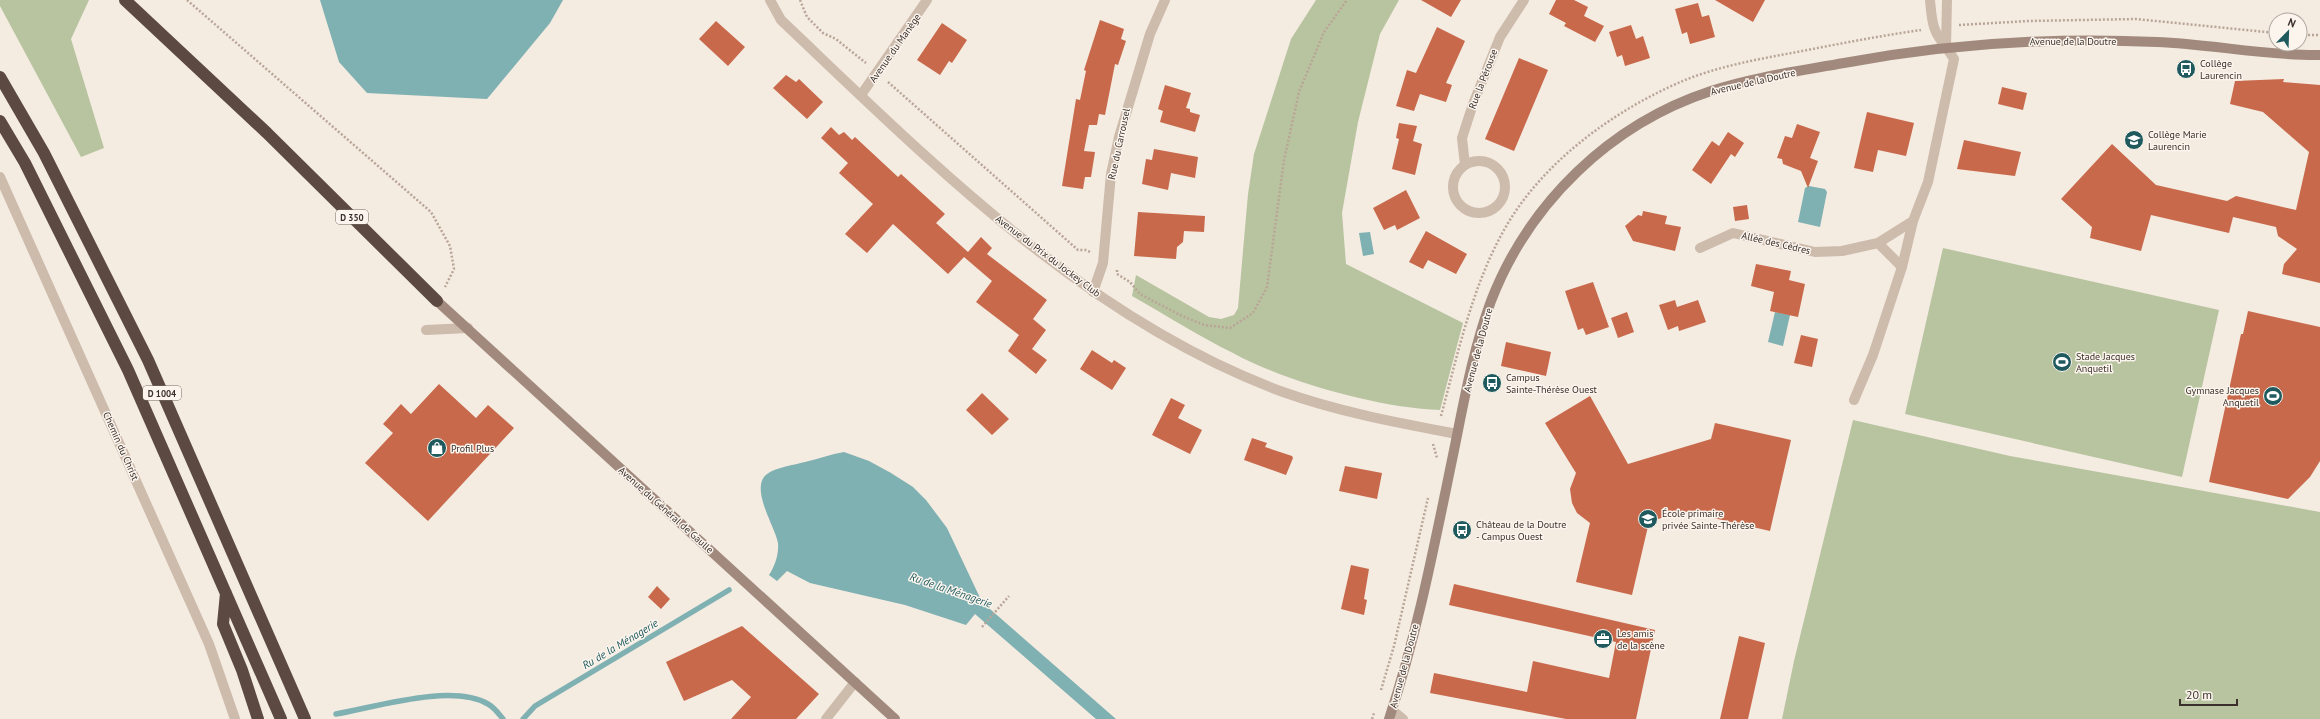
<svg xmlns="http://www.w3.org/2000/svg" width="2320" height="719" viewBox="0 0 2320 719" font-family="'PT Sans',sans-serif">
<rect width="100%" height="100%" fill="#f4ebe1"/>
<path fill="#b8c4a0" d="M0 0H89L71 39 104 148 81 157 0 6Z
M1316 0H1399L1380 34 1358 122 1342 213 1346 264 1463 323 1440 410C1380 408 1286 382 1233 353 1198 336 1166 315 1132 296L1136 275 1209 317 1221 319 1234 315 1238 308 1248 194 1254 154 1291 39Z
M1943 248 2219 310 2182 477 1905 414Z
M1853 420 2010 456 2320 512V719H1782L1794 661Z"/>
<path fill="#7fb0b2" d="M320 0H563L550 23 487 99 367 93 339 62Z
M1809 186 1825 189 1827 192 1820 227 1798 222 1805 188Z
M1370 232 1374 254 1363 256 1359 233Z
M1775 312 1790 315 1783 346 1768 342Z
M844 452 869 461 891 473 913 487 926 500 947 528 982 602 1116 719H1096L975 614 966 625 905 605 810 583 787 571 777 581 769 575C775 566 779 554 778 543 775 526 749 488 767 474 777 467 794 465 805 462 818 459 831 454 844 452Z"/>
<g fill="none" stroke-linecap="round" stroke-linejoin="round">
<path stroke="#7fb0b2" stroke-width="5.5" d="M336 714C376 707 452 683 488 704 494 707 499 714 503 719
M523 719 535 706 729 590"/>
</g>
<path fill="#c8694b" d="M1421 0H1461L1451 17Z
M1556 0H1574L1588 7 1584 16 1604 26 1595 42 1564 26 1566 23 1549 14Z
M1715 0H1765L1753 22Z
M1698 3 1702 17 1709 15 1715 37 1690 44 1687 32 1682 34 1675 9Z
M1100 20 1124 29 1121 39 1126 41 1118 65 1115 64 1105 115 1099 114 1097 125H1089L1084 151 1095 152 1091 177H1085L1083 189 1062 186 1076 99 1080 100 1086 71 1084 70Z
M716 21 745 47 728 66 699 39Z
M942 23 967 40 952 63 949 61 940 75 917 60Z
M1631 25 1636 39 1643 36 1650 58 1625 66 1622 55 1617 57 1609 32Z
M1437 27 1465 41 1446 83 1452 85 1446 102 1420 94 1414 111 1396 106 1407 70 1416 73Z
M1519 58 1548 70 1514 151 1485 139Z
M786 75 796 82 799 79 823 102 807 119 773 88Z
M2284 79 2283 82 2320 85V283L2282 274 2284 264 2297 249 2278 236 2276 227 2233 217 2229 233 2151 215 2141 251 2090 238 2092 227 2061 199 2112 144 2156 185 2227 201 2236 196 2296 210 2309 152 2263 112 2230 104 2235 81Z
M1165 85 1191 93 1186 108 1190 109V112L1200 115 1195 132 1160 122 1163 111 1158 109Z
M2002 87 2027 93 2023 110 1998 104Z
M1867 112 1914 123 1906 156 1878 150 1873 172 1854 168Z
M1399 123 1417 126 1413 141 1422 144 1415 175 1392 169 1399 139 1396 138Z
M1797 124 1820 132 1810 158 1818 161 1808 188 1801 171 1783 164 1782 159 1777 158 1785 136 1792 138Z
M831 127 839 135 844 132 852 140 855 137 898 177 901 174 945 214 936 223 968 252 981 237 992 248 987 254 1047 300 1033 319 1046 330 1032 349 1047 360 1036 374 1008 351 1019 335 976 302 992 281 964 257 948 274 893 224 867 253 845 234 873 204 839 173 848 163 821 138Z
M1728 132 1744 143 1735 157 1731 154 1711 184 1692 170 1712 141 1719 146Z
M1964 140 2021 152 2015 176 1957 169Z
M1154 149 1198 157 1195 178 1171 173 1168 190 1142 184 1146 159 1152 160Z
M1406 190 1420 218 1397 230 1395 225 1384 230 1373 208Z
M1747 205 1749 219 1735 221 1733 207Z
M1643 211 1667 216 1665 224 1681 227 1675 251 1633 241 1625 226 1638 215 1642 216Z
M1138 212 1205 216 1204 232 1184 231 1183 242 1177 247 1176 259 1134 256Z
M1426 231 1467 254 1456 274 1428 260 1423 269 1409 262Z
M1756 264 1791 271 1789 280 1805 284 1798 317 1770 311 1774 292 1751 286Z
M1593 282 1609 327 1586 335 1583 328 1578 330 1565 291Z
M1675 300 1677 307 1698 300 1706 322 1679 331 1678 326 1668 330 1659 305Z
M2248 311 2320 327V461L2310 477 2288 499 2209 482 2241 334H2243Z
M1627 312 1634 332 1618 338 1611 318Z
M1801 335 1818 339 1812 367 1794 363Z
M1506 342 1551 352 1546 376 1501 366Z
M1092 350 1112 363 1114 360 1126 368 1112 390 1080 369Z
M439 384 476 418 488 405 514 428 428 521 365 463 393 433 383 424 401 404 411 414Z
M982 393 1009 419 992 435 966 410Z
M1590 396 1628 464 1711 439 1715 423 1791 440 1770 531 1683 511 1649 522 1632 595 1576 582 1590 523 1577 513 1572 503 1570 489 1576 473 1545 423Z
M1171 398 1185 405 1178 418 1202 430 1190 454 1152 435Z
M1252 438 1267 443 1265 447 1292 456 1293 458 1286 475 1244 460Z
M1345 466 1382 473 1377 499 1339 491Z
M1351 565 1369 569 1364 599 1367 600 1364 615 1341 609Z
M1454 584 1655 630 1636 719H1566L1430 693 1434 673 1527 692 1533 661 1609 678 1616 642 1449 605Z
M657 586 670 599 661 609 648 597Z
M742 626 819 694 796 719H731L751 697 732 680 684 701 666 662Z
M1739 636 1765 643 1748 719H1720Z"/>
<g fill="none" stroke-linecap="round" stroke-linejoin="round">
<path stroke="#b9a596" stroke-width="2.5" stroke-dasharray="2 2" stroke-linecap="butt" d="M187 0 431 212 450 246 454 269 445 287
M800 0 807 17 823 33 836 39 866 63
M1959 25 2029 21 2136 19 2276 33
M2300 35H2320
M888 82 1078 250H1086L1090 252
M1117 270V274L1130 282 1140 294 1180 315 1204 325 1230 328 1253 313 1267 287 1284 160 1299 92 1324 32 1347 0
M1441 416C1458 353 1472 287 1504 230 1542 162 1614 110 1685 80 1720 66 1759 59 1797 52 1838 44 1879 36 1921 30
M1433 444 1437 458
M982 627 1009 596
M1381 690 1394 646 1428 498
M1372 719 1374 713"/>
<path stroke="#cdbbac" stroke-width="10" d="M0 177 209 644 235 719
M426 330 468 328
M1392 710 1403 719"/>
<path stroke="#cdbbac" stroke-width="10" d="M770 0 781 20C931 162 1085 319 1283 392 1339 412 1399 423 1457 434
M1930 0C1932 21 1932 31 1946 47L1947 0
M861 95 927 0
M1453 187a26 26 0 1 1 52 0a26 26 0 1 1-52 0Z
M1465 165 1462 138 1473 104 1500 37 1524 0
M1878 243 1902 267
M1700 248 1733 233 1815 252 1842 251 1878 243 1913 221
M1093 292 1103 263 1111 174 1119 137 1150 34 1165 0
M1854 400 1873 355 1902 267 1913 221 1928 182 1954 59 1946 47
M826 719 855 682"/>
<path stroke="#a18a7d" stroke-width="10" d="M437 301 895 719
M1389 719C1417 635 1434 547 1452 460 1463 407 1472 352 1491 301 1529 203 1610 124 1711 91 1754 77 1799 71 1844 63 1947 44 2052 37 2157 42 2211 44 2266 56 2320 55"/>
<path stroke="#5c4a42" stroke-width="12" d="M125 0 267 133 437 301
M0 77 44 153 148 360 305 719
M0 121 25 163 128 370 281 719
M226 593 223 624 242 670 258 719"/>
</g>
<defs>
<symbol id="bus-disc" viewBox="-11 -11 22 22"><circle r="9.5" fill="#1f5a5e" stroke="#fbf5ee"/><path d="M-5-6H5V4H4V6H2V4H-2V6H-4V4H-5ZM-3.5-4V0h7V-4ZM-3.5 1.2v1.5H-2V1.2ZM2 1.2v1.5H3.5V1.2Z" fill="#fff"/></symbol>
<symbol id="school-disc" viewBox="-11 -11 22 22"><circle r="9.5" fill="#1f5a5e" stroke="#fbf5ee"/><path d="M0-5L7-2L0 1L-7-2ZM-4 1L0 2.5L4 1V4Q0 6-4 4Z" fill="#fff"/></symbol>
<symbol id="stadium-disc" viewBox="-11 -11 22 22"><circle r="9.5" fill="#1f5a5e" stroke="#fbf5ee"/><path d="M0-5a6.5 5 0 1 0 0 10a6.5 5 0 1 0 0-10ZM-3.5-1.8h7v3.6h-7Z" fill="#fff"/></symbol>
<symbol id="shop-disc" viewBox="-11 -11 22 22"><circle r="9.5" fill="#1f5a5e" stroke="#fbf5ee"/><path d="M-5-2.5h2.3a2.7 3.5 0 0 1 5.4 0H5L5.5 6h-11ZM-1.5-2.5h3a1.5 2.3 0 0 0-3 0Z" fill="#fff"/></symbol>
<symbol id="office-disc" viewBox="-11 -11 22 22"><circle r="9.5" fill="#1f5a5e" stroke="#fbf5ee"/><path d="M-6-3h4V-5.5h4V-3h4V5H-6ZM-1-4.5V-3h2v-1.5ZM-6 0V1H6V0Z" fill="#fff"/></symbol>
</defs>
<g fill-rule="evenodd">
<use href="#bus-disc" x="2175" y="58" width="22" height="22"/>
<use href="#school-disc" x="2123" y="129" width="22" height="22"/>
<use href="#stadium-disc" x="2051" y="351" width="22" height="22"/>
<use href="#bus-disc" x="1481" y="372" width="22" height="22"/>
<use href="#stadium-disc" x="2262" y="385" width="22" height="22"/>
<use href="#shop-disc" x="426" y="437" width="22" height="22"/>
<use href="#school-disc" x="1637" y="508" width="22" height="22"/>
<use href="#bus-disc" x="1451" y="519" width="22" height="22"/>
<use href="#office-disc" x="1592" y="628" width="22" height="22"/>
</g>
<g text-anchor="middle" dominant-baseline="central" stroke-width="3" stroke-linejoin="round" paint-order="stroke">
<g fill="#fbf5ee" stroke="#756b66" stroke-width="1">
<rect x="336" y="210" width="32" height="14" rx="3"/>
<rect x="143" y="386" width="38" height="14" rx="3"/>
</g>
<g font-size="9" font-weight="bold" fill="#3b302b">
<text x="352" y="217">D 350</text>
<text x="162" y="393">D 1004</text>
</g>
<g font-size="10" fill="#3b302b" stroke="#fbf5ee">
<text x="2073" y="41">Avenue de la Doutre</text>
<text transform="translate(895 48) rotate(-55)">Avenue du Manège</text>
<text transform="translate(1483 79) rotate(-69)">Rue la Pérouse</text>
<text transform="translate(1753 82) rotate(-13)">Avenue de la Doutre</text>
<text transform="translate(1119 144) rotate(-78)">Rue du Carrousel</text>
<text transform="translate(1776 243) rotate(13)">Allée des Cèdres</text>
<text transform="translate(1048 256) rotate(37)">Avenue du Prix du Jockey Club</text>
<text transform="translate(1478 350) rotate(-75)">Avenue de la Doutre</text>
<text transform="translate(121 446) rotate(66)">Chemin du Christ</text>
<text transform="translate(666 510) rotate(42)">Avenue du Général de Gaulle</text>
<text transform="translate(1404 666) rotate(-75)">Avenue de la Doutre</text>
</g>
<g font-size="10" fill="#3b302b" stroke="#fbf5ee" text-anchor="start">
<text x="2200" y="63">Collège<tspan x="2200" dy="12">Laurencin</tspan></text>
<text x="2148" y="134">Collège Marie<tspan x="2148" dy="12">Laurencin</tspan></text>
<text x="2076" y="356">Stade Jacques<tspan x="2076" dy="12">Anquetil</tspan></text>
<text x="1506" y="377">Campus<tspan x="1506" dy="12">Sainte-Thérèse Ouest</tspan></text>
<text x="2259" y="390" text-anchor="end">Gymnase Jacques<tspan x="2259" dy="12">Anquetil</tspan></text>
<text x="451" y="448">Profil Plus</text>
<text x="1662" y="513">École primaire<tspan x="1662" dy="12">privée Sainte-Thérèse</tspan></text>
<text x="1476" y="524">Château de la Doutre<tspan x="1476" dy="12">- Campus Ouest</tspan></text>
<text x="1617" y="633">Les amis<tspan x="1617" dy="12">de la scène</tspan></text>
</g>
<g font-size="11" font-style="italic" fill="#1f5a5e" stroke="#fbf5ee">
<text transform="translate(951 590) rotate(19)">Ru de la Ménagerie</text>
<text transform="translate(620 644) rotate(-31)">Ru de la Ménagerie</text>
</g>
</g>
<g transform="translate(2288 32) rotate(23)"><circle r="19" fill="#fbf5ee" stroke="#aea6a0"/>
<path d="M0-3L7 15L0 10L-7 15Z" fill="#1f5a5e"/>
<text y="-6" font-size="11" font-weight="bold" text-anchor="middle" fill="#3b302b">N</text>
</g>
<path d="M2180 699v6h57v-6" fill="none" stroke="#3b302b" stroke-width="2"/>
<text x="2186" y="699" font-size="12" fill="#3b302b" stroke="#fbf5ee" stroke-width="3" paint-order="stroke">20 m</text>
</svg>
